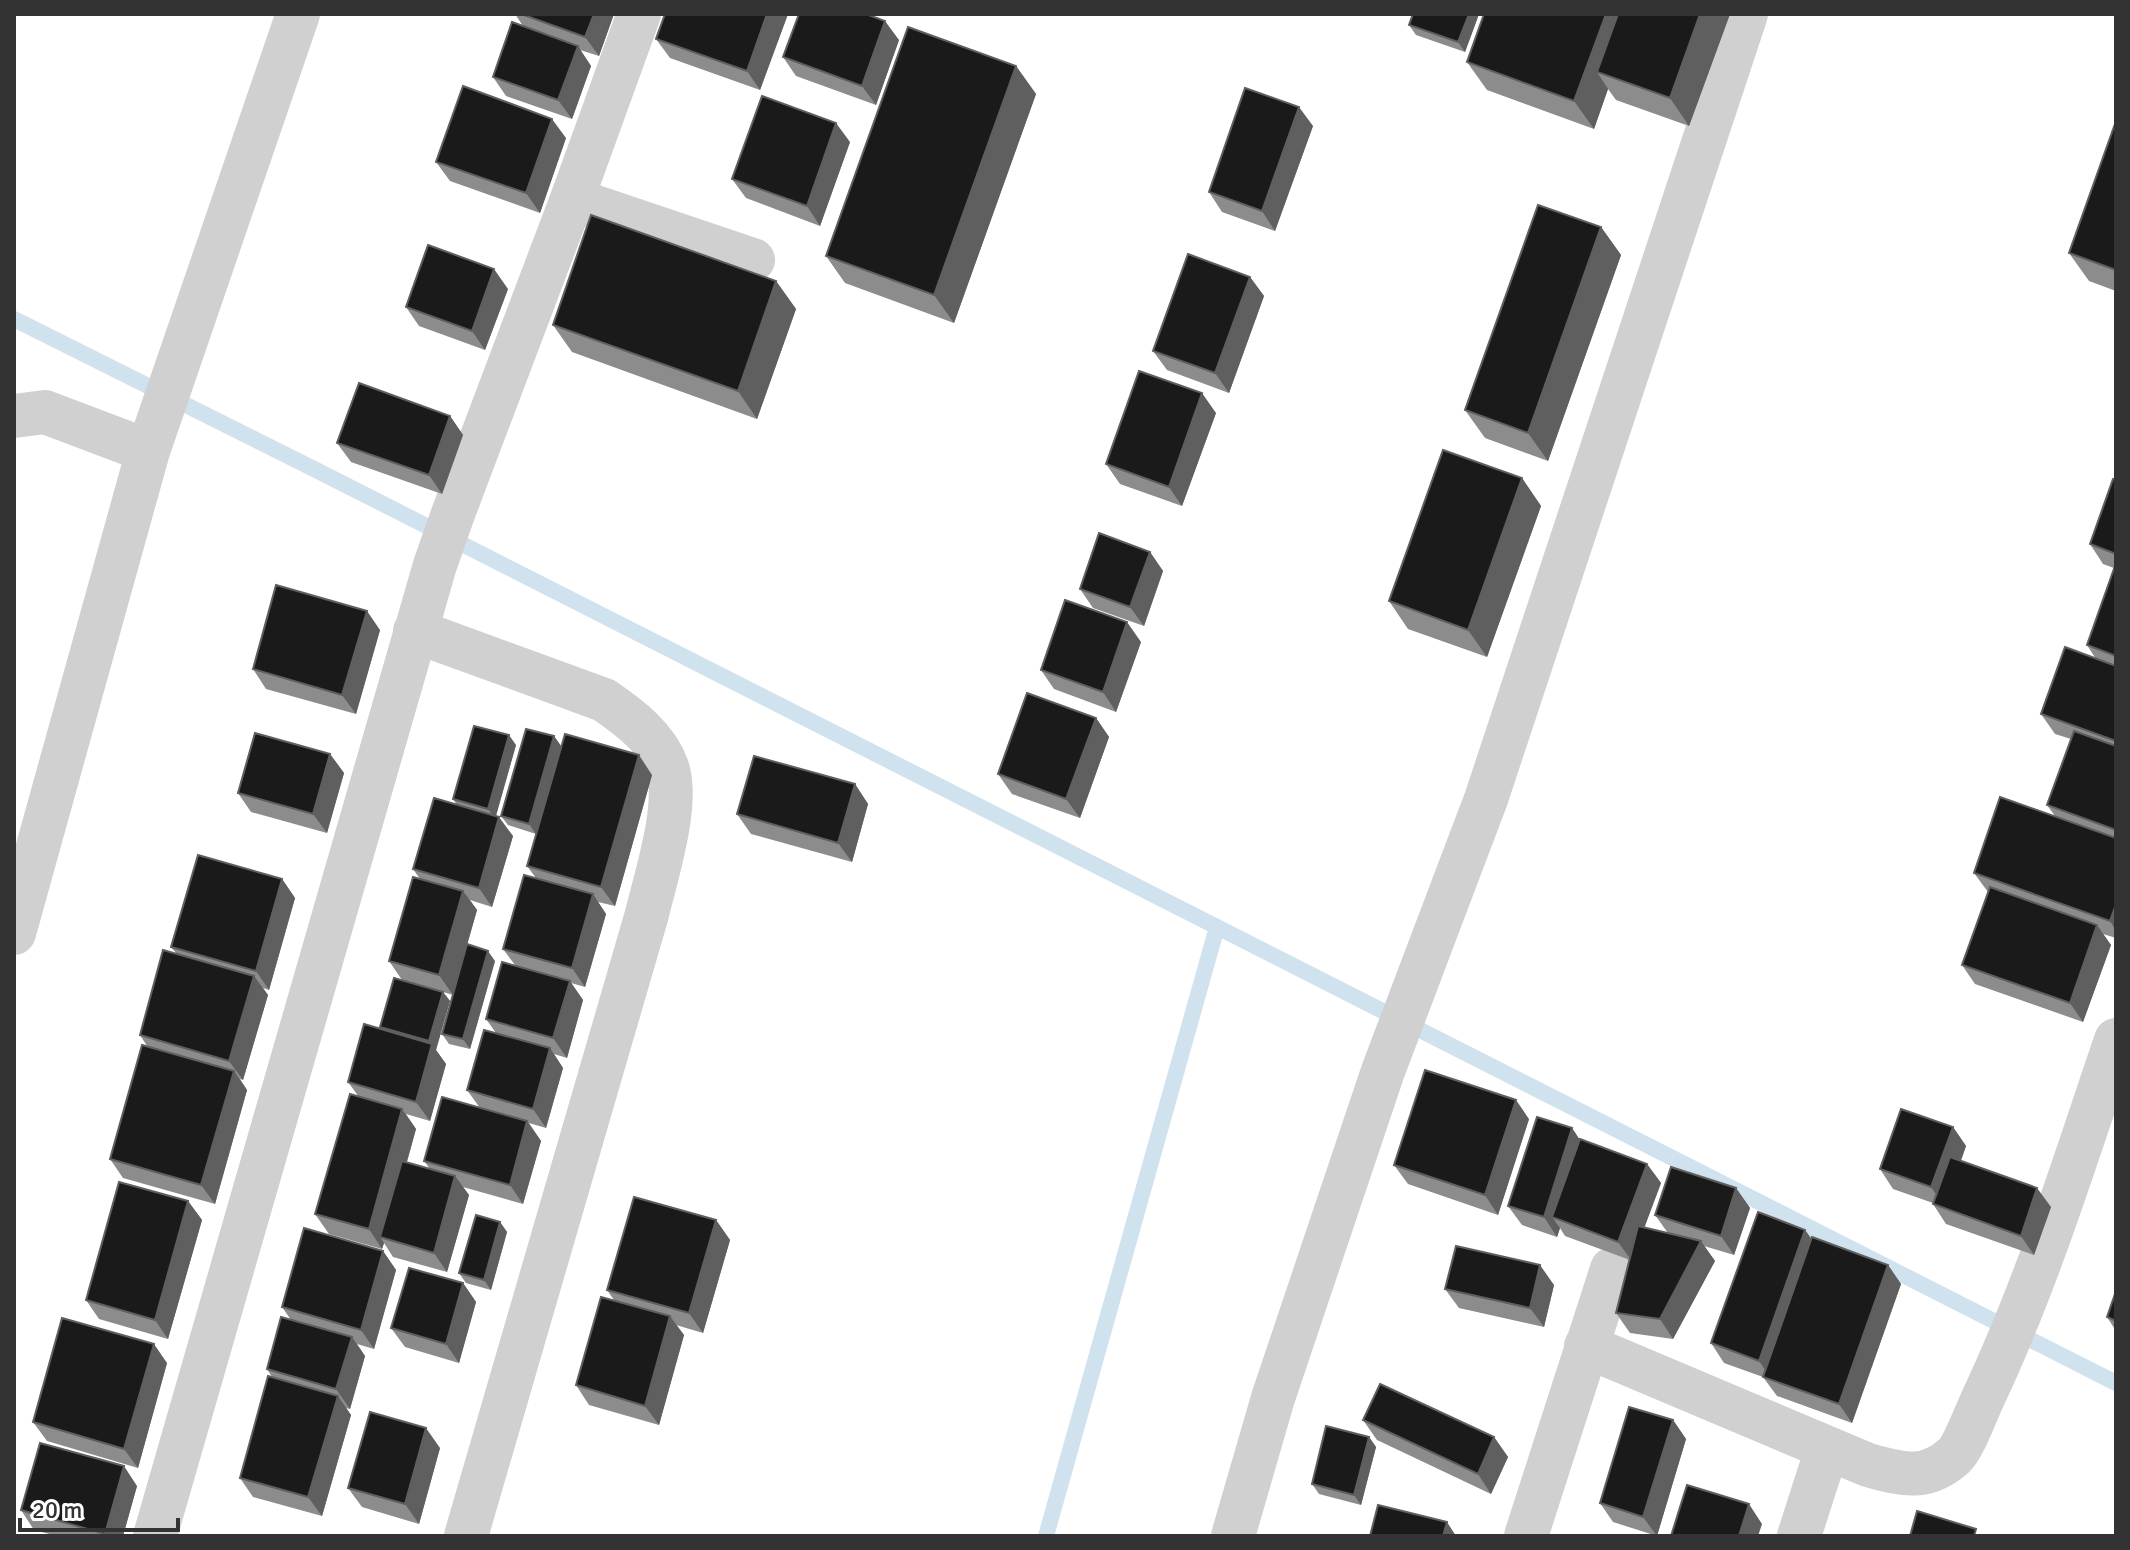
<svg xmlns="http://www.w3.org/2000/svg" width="2130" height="1550" viewBox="0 0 2130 1550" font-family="Signika,sans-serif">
<rect width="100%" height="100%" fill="#fff"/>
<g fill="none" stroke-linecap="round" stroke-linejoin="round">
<path stroke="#cfe2ee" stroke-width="16" d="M14 319 318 471 2116 1383
M1046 1536 1217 927"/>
<path stroke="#d0d0d0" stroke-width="44" d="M572 199 753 260
M14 416 45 412 148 451
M415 631 604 700C629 717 657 738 667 767 680 803 656 876 647 914L466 1536
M14 933 148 451 298 14
M1586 1346 1868 1465C1902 1474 1925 1482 1954 1456 1964 1447 1977 1410 1984 1396 2038 1281 2075 1160 2116 1040
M155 1536 435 565 454 511 572 199 639 14
M1233 1536 1273 1398 1383 1071 1486 799 1746 14
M1526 1536 1612 1269
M1799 1536 1827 1449"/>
</g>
<path fill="#8c8c8c" d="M515 14H614L599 56 580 50 591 66 572 119 506 96 493 77 523 26Z
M788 14 760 90 670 58 656 39Z
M1479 14 1465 52 1416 35 1409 25Z
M1484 14H1730L1689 126 1616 100 1608 89 1594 129 1487 90 1467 62Z
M899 40 876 105 796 76 783 57Z
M1016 66 1036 94 954 323 845 283 826 256Z
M2116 121V291L2089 281 2069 253Z
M1313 126 1275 231 1222 212 1209 192Z
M566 138 540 213 450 181 436 162Z
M850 142 820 226 746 198 732 179Z
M1601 227 1621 255 1548 461 1485 438 1465 410Z
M1250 277 1264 296 1229 393 1167 370 1153 351Z
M776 281 796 309 757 419 572 352 553 325Z
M508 289 485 350 419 326 406 307Z
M1216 413 1182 506 1120 484 1106 464Z
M450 416 463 435 442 494 351 462 337 443Z
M1522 478 1541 506 1487 657 1408 629 1389 601Z
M2116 480V938L2103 934 2111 945 2083 1022 1975 984 1962 965 1988 892 1974 873 2055 816 2047 805 2071 739 2055 734 2041 714 2096 659 2087 645 2114 568 2103 564 2090 544Z
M1150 552 1163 571 1144 626 1093 608 1080 589Z
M380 630 356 714 266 689 253 669Z
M1141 642 1116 712 1054 689 1041 670Z
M1096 718 1109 737 1080 818 1012 794 998 774Z
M554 736 561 746 536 834 508 825 501 816Z
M516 745 496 816 513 836 492 907 470 900 477 910 457 978 495 961 470 1049 449 1044 442 1034 453 995 443 992 450 1001 436 1050 446 1064 430 1121 406 1114 416 1129 407 1162 430 1169 424 1161 480 1108 467 1090 496 1033 486 1019 515 965 503 949 536 878 527 866 652 775 615 906 598 902 606 914 585 987 571 983 583 1000 567 1058 554 1054 563 1068 546 1128 529 1123 541 1141 523 1204 463 1187 469 1195 447 1272 393 1257 384 1243 382 1249 329 1234 315 1214 359 1097 348 1082 382 1029 380 1027 402 980 389 961 420 879 413 869 457 805 453 799Z
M330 754 344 773 327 833 251 812 238 793Z
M855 784 868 804 852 862 751 834 737 814Z
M282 879 295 898 269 990 263 988 268 995 243 1080 240 1079 247 1090 215 1204 123 1178 110 1159 147 1046 140 1035 176 953 171 947Z
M1529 1119 1498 1215 1408 1184 1394 1165Z
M1953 1127 1966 1146 1961 1161 2051 1207 2034 1255 1946 1224 1933 1204V1203L1893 1189 1880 1169Z
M1572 1128 1580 1140 1647 1164 1661 1183 1644 1227 1668 1233 1655 1215 1736 1188 1750 1208 1734 1255 1704 1246 1715 1261 1673 1339 1630 1333 1616 1313 1630 1260 1565 1236 1560 1228 1557 1237 1522 1225 1508 1206Z
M188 1201 202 1220 168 1339 99 1319 86 1300Z
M716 1220 730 1240 703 1333 676 1325 684 1335 659 1425 589 1405 576 1385 614 1300 607 1290Z
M500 1222 507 1232 491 1290 466 1283 459 1273Z
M1805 1230 1812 1239 1888 1265 1901 1284 1852 1423 1777 1396 1763 1377 1724 1363 1711 1343Z
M383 1251 396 1270 374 1349 357 1344 365 1356 350 1409 346 1408 351 1415 322 1516 253 1497 240 1478 272 1377 267 1369 291 1320 282 1307Z
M463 1283 476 1302 459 1363 405 1347 391 1328Z
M1554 1285 1544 1327 1459 1308 1445 1289Z
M2116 1291V1331L2107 1317Z
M167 1363 138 1468 47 1441 33 1422Z
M1363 1420 1494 1437 1508 1457 1491 1494 1377 1440Z
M1673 1420 1686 1439 1657 1536 1613 1522 1600 1503Z
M1369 1437 1376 1447 1361 1505 1319 1494 1312 1484Z
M440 1448 419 1524 362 1507 348 1488Z
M137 1486 123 1536H57L34 1530 21 1510Z"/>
<path fill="#5f5f5f" d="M594 14H614L599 56 585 37Z
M767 14H788L760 90 747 71Z
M1469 14H1479L1465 52 1458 42Z
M1606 14H1635L1597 72 1608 89 1594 129 1574 101Z
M1700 14H1730L1689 126 1670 98Z
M885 21 899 40 876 105 862 86Z
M578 46 591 66 572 119 558 100Z
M1016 66 1036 94 954 323 934 295Z
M1299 107 1313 126 1275 231 1262 211Z
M552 119 566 138 540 213 526 193Z
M836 123 850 142 820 226 807 206Z
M1601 227 1621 255 1548 461 1528 433Z
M494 269 508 289 485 350 472 331Z
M1250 277 1264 296 1229 393 1215 373Z
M776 281 796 309 757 419 738 391Z
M1202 393 1216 413 1182 506 1169 487Z
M450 416 463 435 442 494 429 475Z
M1522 478 1541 506 1487 657 1468 630Z
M1150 552 1163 571 1144 626 1130 607Z
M367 611 380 630 356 714 342 695Z
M1127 622 1141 642 1116 712 1103 692Z
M1096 718 1109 737 1080 818 1066 799Z
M509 735 516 745 495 819 488 809Z
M554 736 561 746 536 834 529 824Z
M330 754 344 773 327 833 313 814Z
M639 755 652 775 615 906 601 887Z
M855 784 868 804 852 862 838 843Z
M499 817 513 836 492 907 479 888Z
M282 879 295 898 269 990 256 971Z
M463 891 477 910 453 995 439 975Z
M593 894 606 914 585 987 572 968Z
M2116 904V931L2110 921Z
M2097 925 2111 945 2083 1022 2070 1003Z
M488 951 495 961 470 1049 463 1039Z
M254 976 268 995 243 1080 229 1061Z
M570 981 583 1000 567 1058 553 1038Z
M443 992 450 1001 436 1050 446 1064 430 1121 416 1102 432 1046 429 1041Z
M550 1048 563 1068 546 1128 533 1109Z
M234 1071 247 1090 215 1204 201 1185Z
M1516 1100 1529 1119 1498 1215 1485 1195Z
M402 1109 416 1129 385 1239 380 1237 384 1243 382 1249 369 1229Z
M527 1121 541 1141 523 1204 510 1185Z
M1953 1127 1966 1146 1944 1206 1931 1187Z
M1572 1128 1585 1148 1552 1217 1560 1228 1557 1237 1544 1217Z
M1647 1164 1661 1183 1632 1261 1618 1242Z
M455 1176 469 1195 447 1272 434 1253Z
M1736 1188 1750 1208 1734 1255 1721 1236Z
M2037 1188 2051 1207 2034 1255 2021 1236Z
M188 1201 202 1220 168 1339 155 1320Z
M716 1220 730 1240 703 1333 689 1313Z
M500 1222 507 1232 491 1290 484 1280Z
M1805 1230 1818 1249 1772 1380 1759 1361Z
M1701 1241 1715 1261 1673 1339 1660 1319Z
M383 1251 396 1270 374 1349 361 1330Z
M1540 1265 1554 1285 1544 1327 1530 1308Z
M1888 1265 1901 1284 1852 1423 1839 1404Z
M463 1283 476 1302 459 1363 446 1344Z
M670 1316 684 1335 659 1425 645 1406Z
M352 1337 365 1356 350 1409 336 1389Z
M154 1344 167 1363 138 1468 124 1449Z
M338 1396 351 1415 322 1516 308 1497Z
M1673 1420 1686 1439 1657 1536 1643 1517Z
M426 1428 440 1448 419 1524 405 1504Z
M1369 1437 1376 1447 1361 1505 1354 1495Z
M1494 1437 1508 1457 1491 1494 1478 1474Z
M124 1466 137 1486 123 1536H106L105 1534Z
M1749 1504 1762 1524 1758 1536H1739Z
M1447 1522 1456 1536H1443Z"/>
<path fill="#1a1a1a" stroke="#5f5f5f" stroke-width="2" d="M521 14H594L585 37Z
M665 14H767L747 71 656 39Z
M799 14H866L885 21 862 86 783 57Z
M1413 14H1469L1458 42 1409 25Z
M1484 14H1606L1574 101 1467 62Z
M1618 14H1700L1670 98 1597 72Z
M512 22 578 46 558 100 493 77Z
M908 27 1016 66 934 295 826 256Z
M463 86 552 119 526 193 436 162Z
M1245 88 1299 107 1262 211 1209 192Z
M762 96 836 123 807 206 732 179Z
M2116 121V270L2069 253Z
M1538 205 1601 227 1528 433 1465 410Z
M591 215 776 281 738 391 553 325Z
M428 245 494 269 472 331 406 307Z
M1188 254 1250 277 1215 373 1153 351Z
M1139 371 1202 393 1169 487 1106 464Z
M359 383 450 416 429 475 337 443Z
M1443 450 1522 478 1468 630 1389 601Z
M2113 479 2116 480V554L2090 544Z
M1099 533 1150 552 1130 607 1080 589Z
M2116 563V656L2087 645Z
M276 585 367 611 342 695 253 669Z
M1065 600 1127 622 1103 692 1041 670Z
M2065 647 2116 666V741L2041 714Z
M1027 693 1096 718 1066 799 998 774Z
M474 726 509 735 488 809 453 799Z
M526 729 554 736 529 824 501 816Z
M2074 731 2116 746V830L2047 805Z
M255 733 330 754 313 814 238 793Z
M565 734 639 755 601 887 527 866Z
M754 756 855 784 838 843 737 814Z
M2000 797 2116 838V904L2110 921 1974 873Z
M434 798 499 817 479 888 413 869Z
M198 855 282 879 256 971 171 947Z
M524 875 593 894 572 968 503 949Z
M413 877 463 891 439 975 389 961Z
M1990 887 2097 925 2070 1003 1962 965Z
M467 944 488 951 463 1039 442 1034Z
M163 950 254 976 229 1061 140 1035Z
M502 962 570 981 553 1038 486 1019Z
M394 978 443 992 429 1041 380 1027Z
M364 1024 432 1044 416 1102 348 1082Z
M484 1030 550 1048 533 1109 467 1090Z
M142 1045 234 1071 201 1185 110 1159Z
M1425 1070 1516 1100 1485 1195 1394 1165Z
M350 1094 402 1109 369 1229 315 1214Z
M442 1097 527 1121 510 1185 424 1161Z
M1901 1109 1953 1127 1931 1187 1880 1169Z
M1537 1117 1572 1128 1544 1217 1508 1206Z
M1580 1139 1647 1164 1618 1242 1552 1217Z
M1950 1157 2037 1188 2021 1236 1933 1204Z
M402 1161 455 1176 434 1253 380 1237Z
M1671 1167 1736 1188 1721 1236 1655 1215Z
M119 1182 188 1201 155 1320 86 1300Z
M634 1197 716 1220 689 1313 607 1290Z
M1758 1212 1805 1230 1759 1361 1711 1343Z
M476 1215 500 1222 484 1280 459 1273Z
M1638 1226 1701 1241 1660 1319 1616 1313Z
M304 1228 383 1251 361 1330 282 1307Z
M1812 1237 1888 1265 1839 1404 1763 1377Z
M1456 1246 1540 1265 1530 1308 1445 1289Z
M409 1268 463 1283 446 1344 391 1328Z
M2116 1291V1321L2107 1317Z
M601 1297 670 1316 645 1406 576 1385Z
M281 1317 352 1337 336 1389 267 1369Z
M62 1318 154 1344 124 1449 33 1422Z
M268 1376 338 1396 308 1497 240 1478Z
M1380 1384 1494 1437 1478 1474 1363 1420Z
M1629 1407 1673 1420 1643 1517 1600 1503Z
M370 1412 426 1428 405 1504 348 1488Z
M1326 1426 1369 1437 1354 1495 1312 1484Z
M40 1443 124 1466 105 1534 21 1510Z
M1687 1485 1749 1504 1739 1536H1671Z
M1378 1505 1447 1522 1443 1536H1370Z
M1917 1511 1976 1529 1974 1536H1910Z"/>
<rect width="2130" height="1550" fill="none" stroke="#333333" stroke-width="32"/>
<path d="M20 1518v12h158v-12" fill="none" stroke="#333333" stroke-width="4"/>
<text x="32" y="1518" font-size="24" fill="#333333" stroke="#ffffff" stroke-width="6" paint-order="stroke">20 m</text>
</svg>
